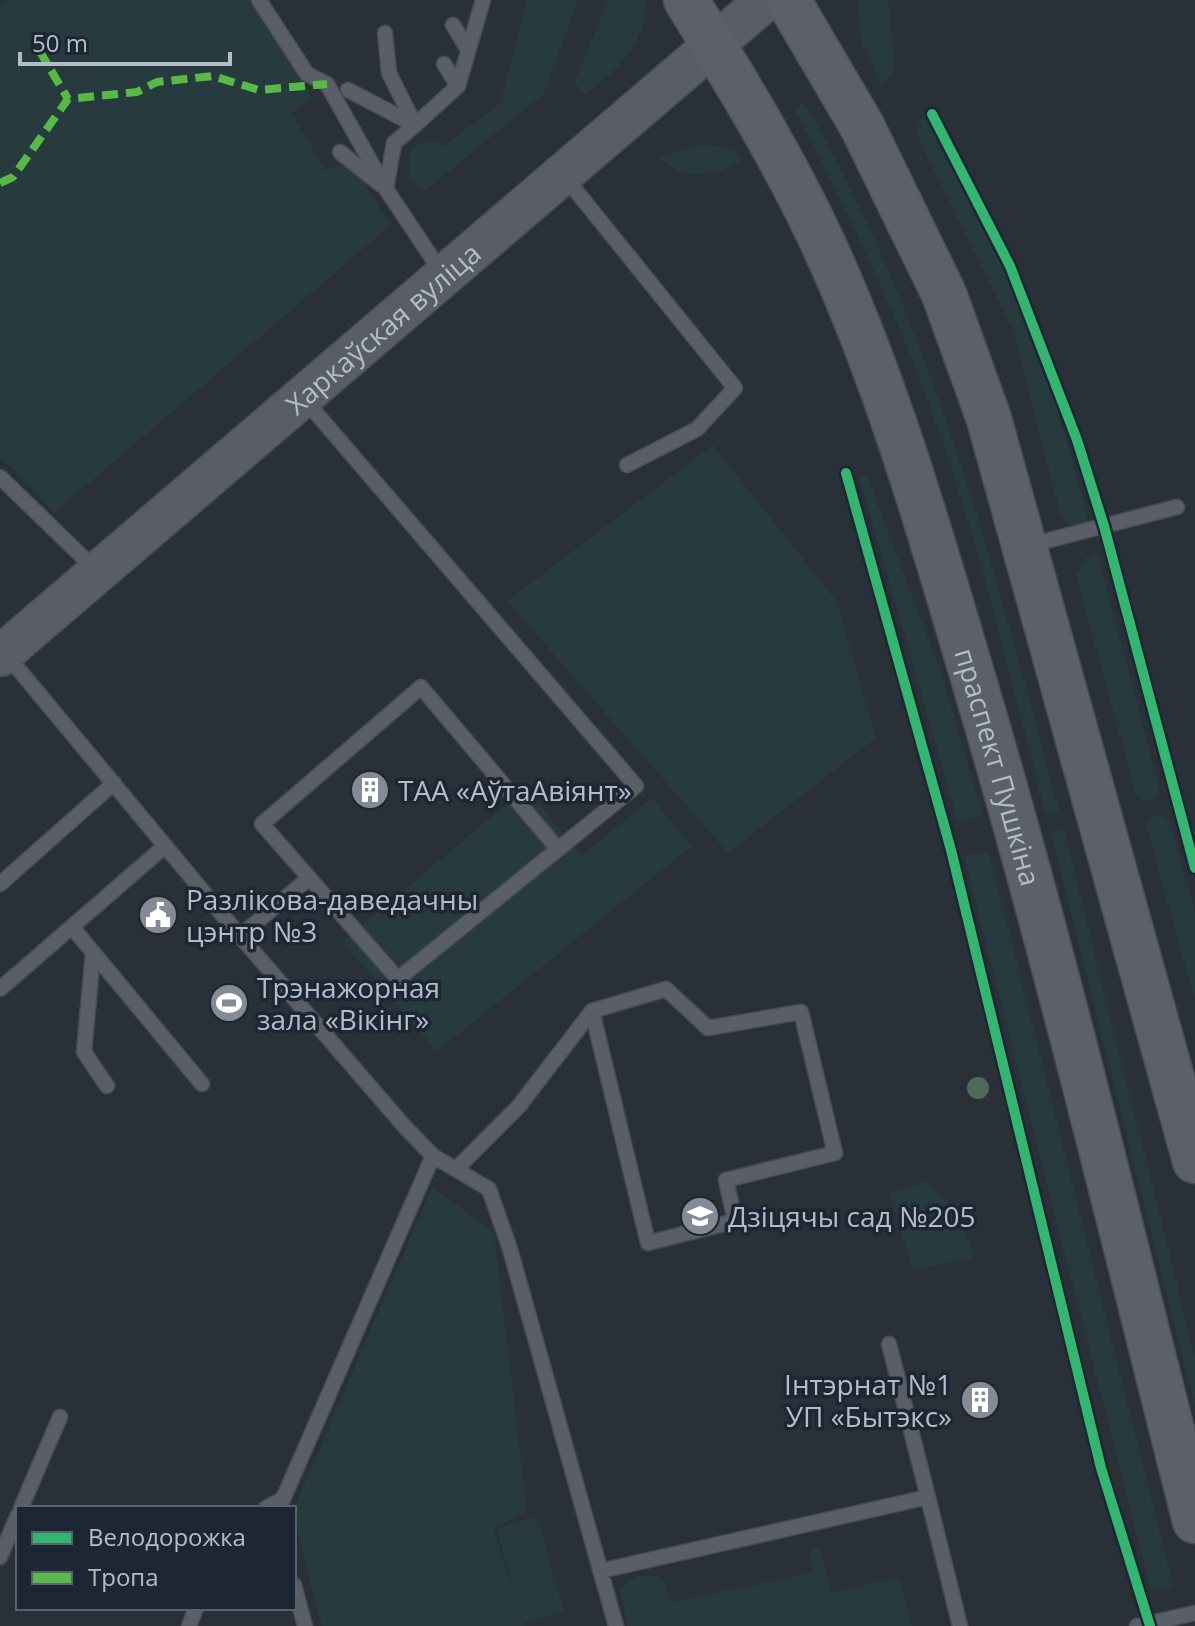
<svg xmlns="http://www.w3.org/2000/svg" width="1195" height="1626" viewBox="0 0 1195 1626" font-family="'Open Sans',sans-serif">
<rect width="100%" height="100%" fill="#2a3038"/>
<path fill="#273a3e" d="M7 0H252L313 98 292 113 325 170 340 165 357 172 391 225 54 513 13 468 0 459V7Z
M527 0H578L544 94 423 192 409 178V153C420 140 429 138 444 146L500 103Z
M608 0H645C648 43 617 70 586 94L574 83Z
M857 0H888L895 70 882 87 861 39Z
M801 103 806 105C932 325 995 568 1059 812L1046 815C1008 671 975 521 921 382 885 290 841 199 796 111Z
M926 117 936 122 1036 330 1091 529H1074L1061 517 1014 333 917 135 916 121Z
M703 144 735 149 742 160C717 177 680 184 660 157Z
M713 445 837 602 876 738 728 853 507 601Z
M866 474 940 669 983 815 958 822 859 477Z
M1097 552 1160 790 1157 798 1143 801 1137 797 1076 575 1086 558Z
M526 788 581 856 652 798 692 846 437 1051 342 942Z
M1163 815 1169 820 1195 912V1001L1146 824 1151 817Z
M1064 830 1195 1357V1407L1051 833Z
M989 851 1173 1586 1151 1592 964 857Z
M927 1182 956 1210 974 1258 913 1270 889 1192Z
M432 1187 494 1232 527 1512 494 1528 522 1619 496 1528 537 1516 564 1612 523 1623 524 1626H322L294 1521V1508Z
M819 1545 831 1593 899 1577 912 1626H627L620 1588 638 1575 658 1576 665 1583 670 1602 813 1573 810 1551Z"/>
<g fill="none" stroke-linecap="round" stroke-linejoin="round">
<defs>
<path id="service" d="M259 0 307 74 327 84 386 189 442 273
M453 25 468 50
M385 33 389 73 415 125 394 143 386 189
M444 64 458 86
M348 90 415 125 458 86 483 0
M340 152 380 184
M564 176 735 388 697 429 627 465
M304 399 636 786 398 979 262 824 421 687 557 848
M0 477 95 569
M1030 545 1177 507
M5 653 240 936 405 1127 433 1156 489 1189 510 1249 616 1626
M0 884 114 783
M72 927 202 1084
M240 936 309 878
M93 953 84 1052 107 1086
M0 989 165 846
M457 1168 519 1106 592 1011 666 989 708 1028 801 1012 835 1153 726 1180 735 1221 648 1243 592 1011
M889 1344 928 1497
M21 1508 60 1417
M266 1508 283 1499 433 1156
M0 1557 18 1515
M600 1571 928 1497 960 1626
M294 1585 305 1626
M189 1626 196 1608
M1137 1626 1195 1613"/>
<g id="secondary">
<path id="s1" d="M0 656 766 0"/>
</g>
<g id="primary">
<path id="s2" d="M686 0C734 78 782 156 821 239 888 383 932 539 977 691 1058 965 1124 1243 1195 1521"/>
<path d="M788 0 862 126 944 294 989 419 1195 1161"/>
</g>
</defs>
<use href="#service" stroke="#484c53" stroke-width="17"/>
<use href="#secondary" stroke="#484c53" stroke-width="43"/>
<use href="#primary" stroke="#484c55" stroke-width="47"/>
<use href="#service" stroke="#5a5e66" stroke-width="14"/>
<use href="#secondary" stroke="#595d64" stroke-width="40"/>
<use href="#primary" stroke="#5c6168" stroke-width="44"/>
<path stroke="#58b947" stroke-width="8" stroke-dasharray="16 8" stroke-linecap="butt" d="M39 50 68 99
M0 183 13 177 68 99 137 92 157 82 213 76 259 90 327 84"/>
<defs>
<path id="cycleway" d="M932 114 1010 266 1077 440 1104 526 1195 868
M846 473 951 850 1101 1468 1150 1626"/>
</defs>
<use href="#cycleway" stroke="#1d2633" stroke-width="15"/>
<use href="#cycleway" stroke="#33b770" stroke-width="10"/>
</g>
<circle fill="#4e6a5a" cx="978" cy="1088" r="11"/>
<defs>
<symbol id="building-disc" viewBox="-11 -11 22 22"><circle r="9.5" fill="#848b96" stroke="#1d2633"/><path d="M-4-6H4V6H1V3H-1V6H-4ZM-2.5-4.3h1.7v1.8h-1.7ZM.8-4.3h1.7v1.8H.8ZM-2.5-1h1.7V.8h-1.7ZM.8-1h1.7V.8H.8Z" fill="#fff"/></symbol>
<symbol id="civic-disc" viewBox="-11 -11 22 22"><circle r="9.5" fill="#848b96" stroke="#1d2633"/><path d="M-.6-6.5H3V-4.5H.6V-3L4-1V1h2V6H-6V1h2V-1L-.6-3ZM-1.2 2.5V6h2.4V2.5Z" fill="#fff"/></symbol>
<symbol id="stadium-disc" viewBox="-11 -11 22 22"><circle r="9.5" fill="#848b96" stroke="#1d2633"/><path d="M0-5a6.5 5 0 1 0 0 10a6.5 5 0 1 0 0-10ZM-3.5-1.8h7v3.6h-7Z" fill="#fff"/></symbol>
<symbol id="school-disc" viewBox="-11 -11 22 22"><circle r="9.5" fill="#848b96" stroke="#1d2633"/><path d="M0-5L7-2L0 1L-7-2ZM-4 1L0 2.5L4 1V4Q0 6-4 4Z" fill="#fff"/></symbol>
</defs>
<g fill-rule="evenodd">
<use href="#building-disc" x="348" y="768" width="44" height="44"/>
<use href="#civic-disc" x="136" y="893" width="44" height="44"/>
<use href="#stadium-disc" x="207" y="981" width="44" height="44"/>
<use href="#school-disc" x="678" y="1194" width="44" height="44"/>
<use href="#building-disc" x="958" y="1378" width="44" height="44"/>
</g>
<g text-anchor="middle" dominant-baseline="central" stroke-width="7" stroke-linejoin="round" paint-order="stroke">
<g font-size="28" fill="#b4bcc9" stroke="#1d2633">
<text stroke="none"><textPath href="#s1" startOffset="504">Харкаўская вуліца</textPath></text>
<text stroke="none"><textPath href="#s2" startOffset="832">праспект Пушкіна</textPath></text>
</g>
<g font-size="28" fill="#b4bcc9" stroke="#1d2633" text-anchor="start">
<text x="398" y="790">ТАА «АўтаАвіянт»</text>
<text x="186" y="899">Разлікова-даведачны<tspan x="186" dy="32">цэнтр №3</tspan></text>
<text x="257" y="987">Трэнажорная<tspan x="257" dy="32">зала «Вікінг»</tspan></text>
<text x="728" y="1216">Дзіцячы сад №205</text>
<text x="952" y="1384" text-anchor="end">Інтэрнат №1<tspan x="952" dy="32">УП «Бытэкс»</tspan></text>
</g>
</g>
<rect x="16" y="1506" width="280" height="104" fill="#1d2633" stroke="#59626f" stroke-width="2"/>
<rect x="32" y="1532" width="40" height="12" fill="#33b770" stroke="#59626f" stroke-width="2"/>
<text x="88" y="1546" font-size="24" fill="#b4bcc9">Велодорожка</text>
<rect x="32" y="1572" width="40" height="12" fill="#58b947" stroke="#59626f" stroke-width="2"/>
<text x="88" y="1586" font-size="24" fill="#b4bcc9">Тропа</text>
<path d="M20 52v12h210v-12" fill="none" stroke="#b4bcc9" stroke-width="4"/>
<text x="32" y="52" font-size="24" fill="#b4bcc9" stroke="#1d2633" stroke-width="6" paint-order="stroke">50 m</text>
</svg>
